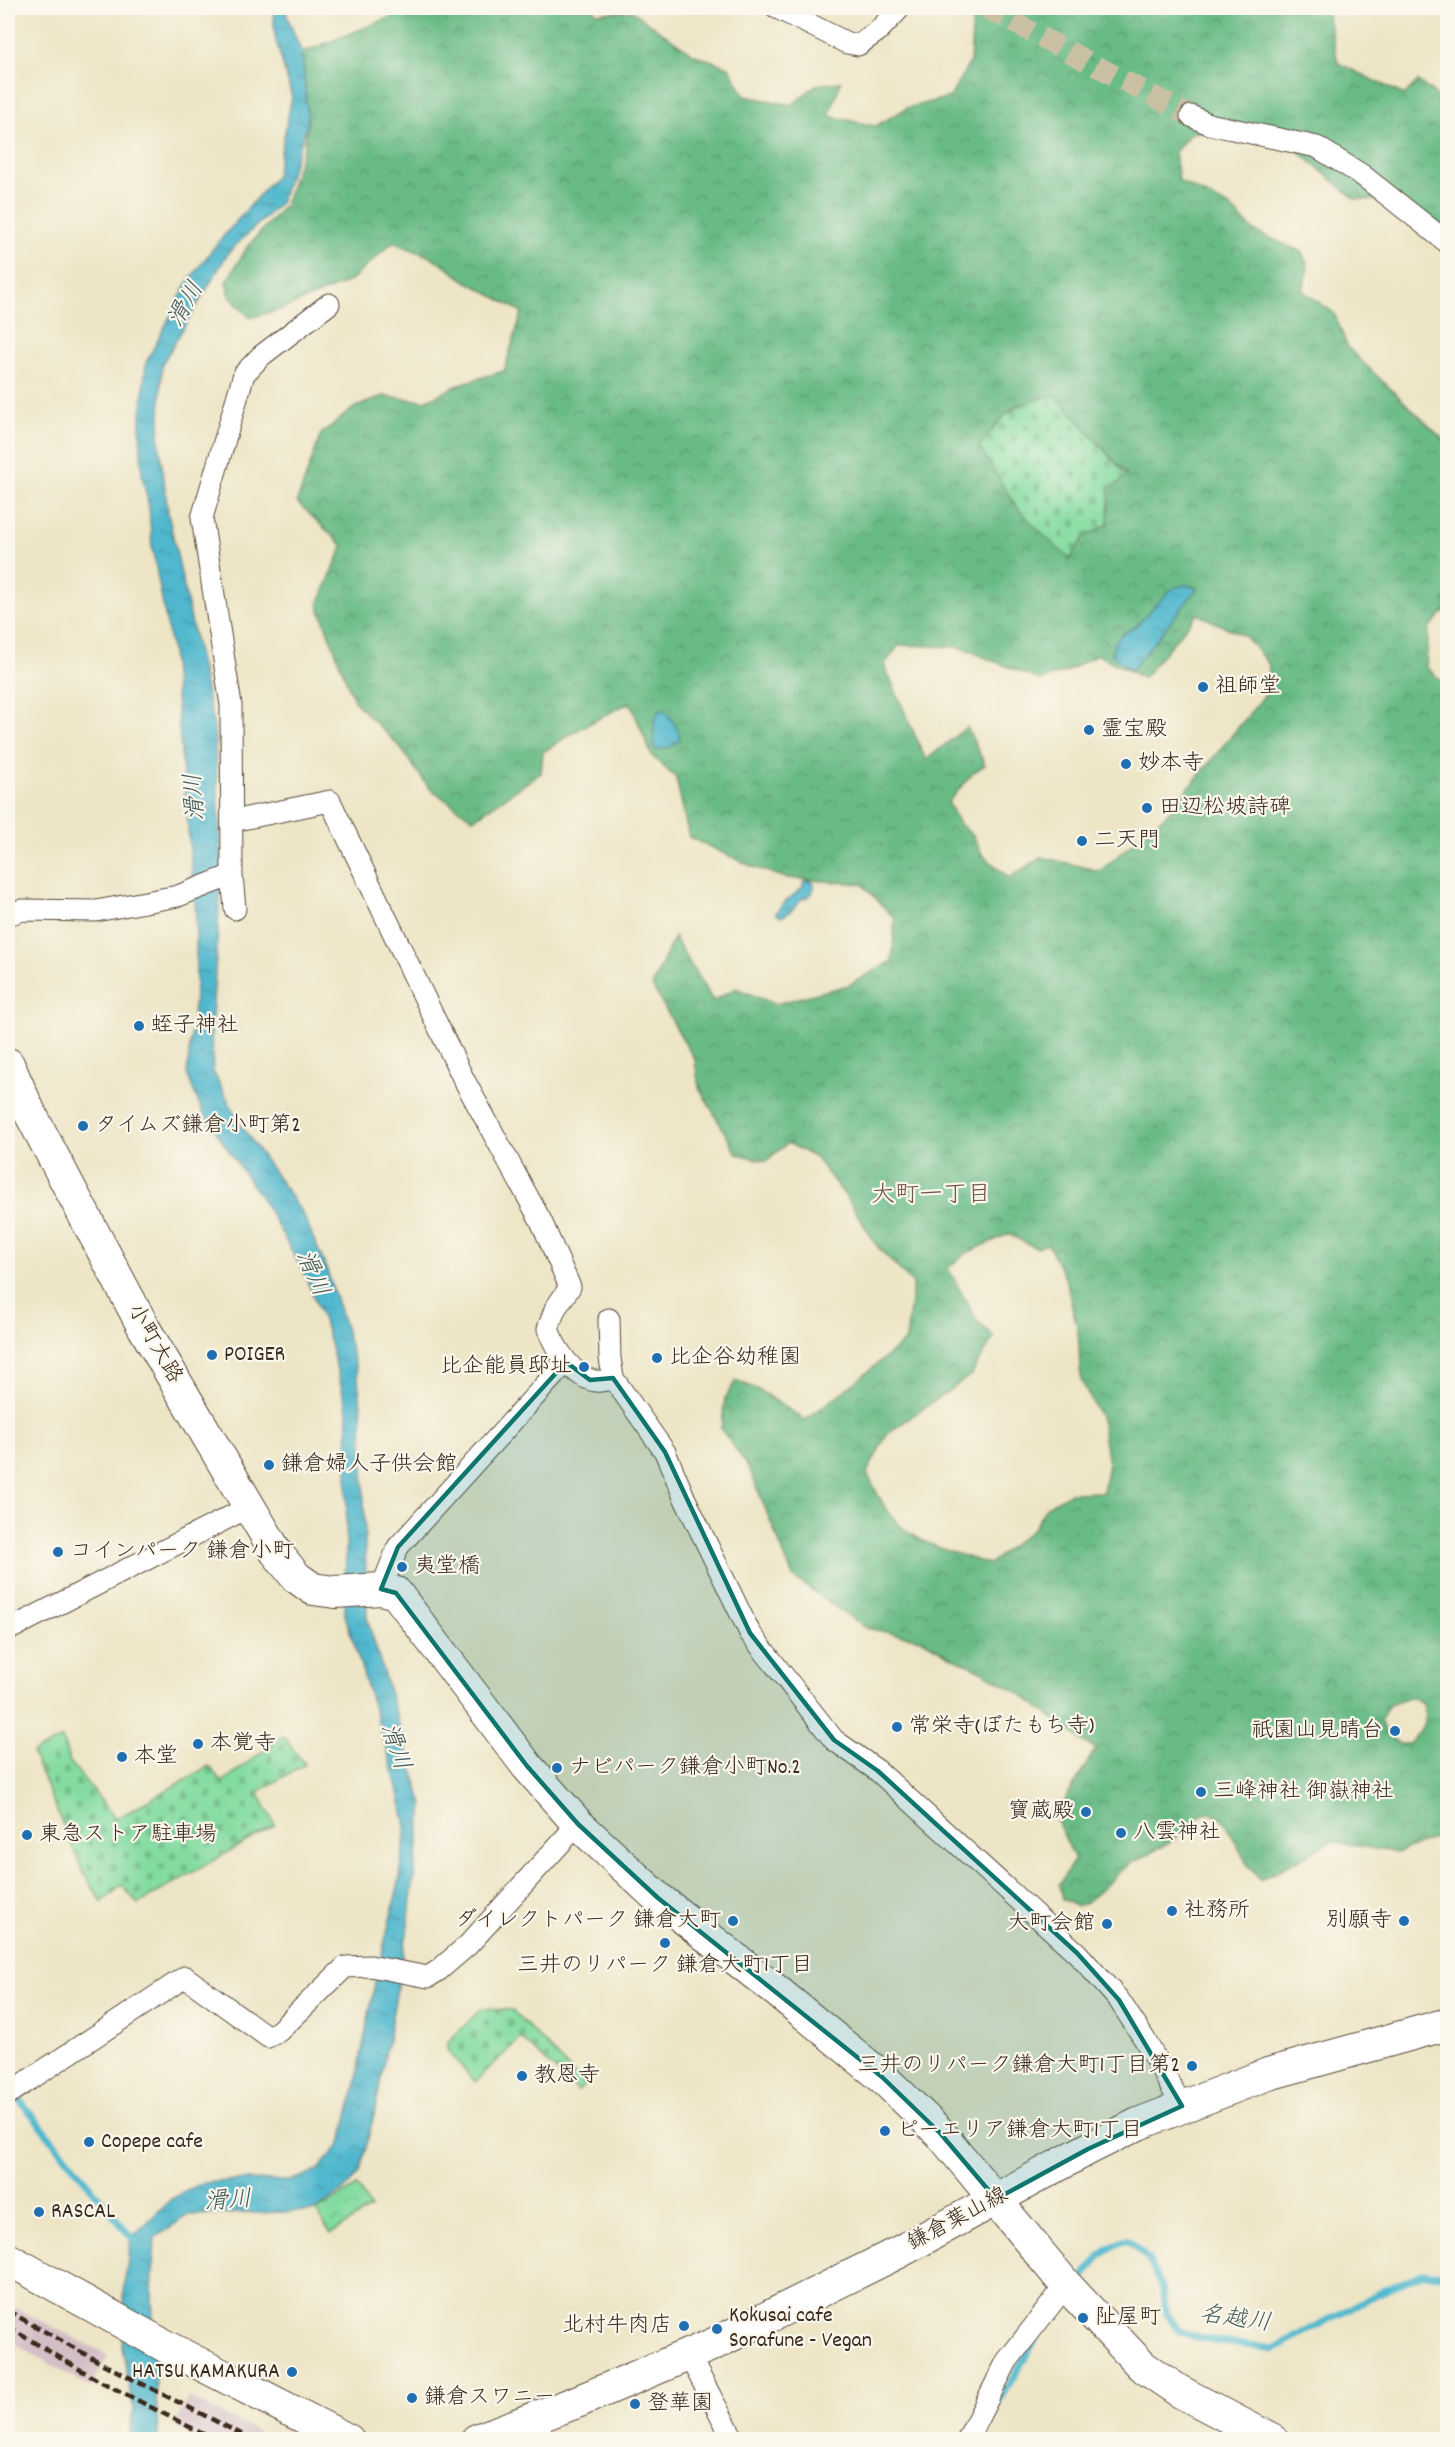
<svg xmlns="http://www.w3.org/2000/svg" width="1455" height="2447" viewBox="0 0 1455 2447" font-family="Dekko,'Klee One',sans-serif">
<defs>
<pattern id="forest-crowns" width="20" height="18" patternUnits="userSpaceOnUse" patternTransform="scale(1.5)"><rect width="20" height="18" fill="#69bb86"/><path d="M2 6a3 3 0 1 1 6 0M12 15a3 3 0 1 1 6 0" fill="none" stroke="#58986d"/></pattern>
<pattern id="cemetery-stones" width="16" height="16" patternUnits="userSpaceOnUse" patternTransform="scale(1.5)"><rect width="16" height="16" fill="#82dba0"/><path d="M2 7V4a2 2 0 0 1 4 0v3zM10 15v-3a2 2 0 0 1 4 0v3z" fill="#71bc89"/></pattern>
<pattern id="park-crowns" width="20" height="18" patternUnits="userSpaceOnUse" patternTransform="scale(1.5)"><rect width="20" height="18" fill="#82dba0"/><path d="M2 6a3 3 0 1 1 6 0M12 15a3 3 0 1 1 6 0" fill="none" stroke="#71bc89"/></pattern>
<pattern id="water-ripples" width="26" height="14" patternUnits="userSpaceOnUse" patternTransform="scale(1.5)"><rect width="26" height="14" fill="#50b8ce"/><path d="M2 4q2-2 4 0t4 0M15 11q2-2 4 0t4 0" fill="none" stroke="#4496a7"/></pattern>
</defs>
<rect width="100%" height="100%" fill="#fbf7ec"/>
<filter id="ink" filterUnits="userSpaceOnUse"><feTurbulence type="fractalNoise" baseFrequency=".0167" numOctaves="2"/><feDisplacementMap in="SourceGraphic" scale="12" xChannelSelector="R" yChannelSelector="G"/><feConvolveMatrix kernelMatrix="1 2 1 2 8 2 1 2 1" color-interpolation-filters="sRGB"/></filter>
<filter id="wash" filterUnits="userSpaceOnUse"><feTurbulence type="fractalNoise" baseFrequency=".008" numOctaves="4" result="noise"/><feDisplacementMap in="SourceGraphic" scale="24" xChannelSelector="R" yChannelSelector="G"/><feGaussianBlur stdDeviation="1.35" result="paint"/><feColorMatrix in="noise" values="0 0 0 0 0 0 0 0 0 0 0 0 0 0 0 0 0 1.4 0 .05"/><feComposite in="paint" operator="in"/></filter>
<g filter="url(#wash)">
<rect width="100%" height="100%" fill="#ede5c6"/>
<path fill="#d2bec5" d="M8 2304 108 2355 91 2388 8 2339Z
M188 2397 272 2439H202L174 2426Z"/>
<path fill="url(#forest-crowns)" stroke="#527252" stroke-width="1.5" fill-rule="evenodd" d="M413 8H592L597 13 632 11 693 54 729 67 745 96 792 105 816 85 841 82 829 116 876 126 907 108 950 97 970 62 973 16 939 8H1331L1327 14 1338 63 1404 95 1418 81 1447 104V233L1403 201 1355 199 1294 148 1217 129 1191 133 1175 152 1179 181 1230 207 1254 231 1302 252 1308 266 1303 291 1334 313 1348 348 1447 443V608L1429 628 1426 667 1448 687 1447 1833 1397 1853 1333 1841 1260 1880 1247 1864 1224 1820 1211 1813 1203 1814 1169 1843 1128 1865 1087 1902 1076 1906 1062 1899 1059 1884 1075 1859 1055 1817 1095 1750 1022 1695 984 1672 950 1656 921 1639 866 1628 793 1577 749 1468 721 1429 725 1398 736 1381 757 1389 805 1420 858 1380 906 1340 913 1284 876 1245 850 1202 816 1158 788 1143 766 1161 737 1154 699 1087 695 1060 652 986 674 937 713 1001 736 988 775 1004 849 985 892 961 895 919 862 884 787 878 753 867 689 837 676 778 652 756 630 702 579 729 543 752 541 773 473 819 429 788 400 747 354 701 318 605 343 546 297 502 321 434 354 408 383 396 425 401 463 383 504 371 522 312 466 281 433 258 393 242 350 281 282 309 250 318 230 297 226 282 248 246 285 205 304 147 308 122 302 53ZM1056 396 1127 475 1109 490 1108 524 1084 537 979 448 997 424 1016 405ZM1197 614 1245 636 1269 665V690L1168 813 1100 871 1042 857 1009 878 982 854 974 837 959 823 948 802 973 773 985 765 967 727 926 760 884 665 899 645 960 647 1040 680 1068 671 1097 654 1143 678ZM1008 1234 1036 1248 1048 1244 1066 1280 1078 1331 1081 1380 1101 1419 1108 1464 1103 1492 1070 1493 1047 1506 1033 1529 989 1564C967 1557 919 1544 903 1528 886 1513 877 1493 867 1473L887 1434 971 1375 994 1337 978 1322 948 1268 965 1254ZM1411 1697 1423 1703C1428 1723 1422 1729 1409 1744H1399L1385 1732 1380 1721 1389 1705Z"/>
<path fill="url(#cemetery-stones)" stroke="#5e825f" stroke-width="1.5" d="M1056 396 1127 476 1109 490 1108 524 1084 537 1070 559 1039 531 1016 506 979 447C1005 414 1011 402 1056 396Z
M283 1736 305 1764 258 1792 275 1825 138 1904 122 1885 102 1902 84 1874 32 1753 62 1738 70 1762 116 1819 209 1766 222 1782Z
M481 2009 512 2010 585 2085 578 2091 521 2038 475 2082 447 2050V2043Z"/>
<path fill="url(#park-crowns)" stroke="#5e825f" stroke-width="1.5" d="M357 2186 371 2208 331 2234 316 2211Z"/>
<path fill="url(#water-ripples)" stroke="#467176" stroke-width="1.5" d="M273 8H287V16L302 53 308 122 280 203 228 253 162 364 159 441 168 513 214 727 222 865 211 1033 213 1071 240 1124 303 1214 327 1270 344 1324 357 1372 362 1414 367 1618 423 1805 407 1933 377 2101 360 2172 343 2191 314 2211 188 2215 155 2238 152 2293 158 2439 130 2440 133 2409 122 2346 125 2279 131 2238 171 2199 202 2183 246 2180 290 2181 318 2170 341 2143 354 2092 375 1983 400 1878 406 1826 397 1783 345 1615 348 1412 326 1328 305 1275 267 1207 202 1111 187 1074 196 986V917L172 652 152 547 149 507 142 474 140 426 146 363 188 282 216 245 276 176 292 97 275 37Z
M1188 585 1197 589 1131 671 1112 654 1114 643 1121 635 1136 626 1170 590 1179 586Z
M659 710 666 711C672 719 680 730 680 740L670 747 656 750C651 741 653 718 659 710Z
M806 881H811L814 884C814 894 810 897 801 899 796 906 790 914 780 917L776 913C778 906 796 894 803 887V883Z"/>
<g fill="none" stroke-linecap="round" stroke-linejoin="round">
<path stroke="#50b8ce" stroke-width="7" d="M14 2093 136 2243
M1077 2285C1090 2268 1104 2246 1127 2240L1148 2259 1161 2286 1167 2314 1180 2332 1214 2341 1273 2349 1379 2293 1424 2273 1448 2276
M979 2440 997 2404 1036 2339"/>
</g>
</g>
<g filter="url(#ink)">
<g fill="none" stroke-linecap="round" stroke-linejoin="round">
<path stroke="#c9c0a4" stroke-width="21" stroke-dasharray="21 10" stroke-linecap="butt" d="M986 8 1191 116"/>
<defs>
<path id="street" d="M777 8 847 43 858 45 878 31 900 8
M1191 116 1209 124 1317 147 1362 175 1448 243
M232 821 330 801 463 1078 541 1221 570 1287 555 1309 548 1329C555 1348 573 1377 595 1381 601 1382 607 1380 613 1378L665 1452 685 1499 750 1633 834 1740 878 1771 1077 1953 1119 2000 1145 2040 1182 2106
M235 909 232 875 231 705 202 518 244 374 261 356 329 304
M8 915 22 910 96 911 178 896 232 875
M609 1319 610 1358 613 1378
M381 1589 398 1547 566 1362
M8 1630 249 1507
M8 2094 185 1977 268 2037 279 2031 345 1967 370 1966 428 1977 439 1970 468 1945 578 1824
M689 2356 734 2440
M967 2440 1007 2361 1066 2285"/>
<path id="secondary" d="M8 1064 29 1111 144 1328 276 1552 296 1577 313 1589 335 1592 381 1589 396 1593 527 1766 578 1824 658 1898 778 1992 882 2077 940 2133 1066 2285 1142 2366 1179 2391 1272 2440
M8 2259 165 2346 348 2440
M477 2440 579 2401 714 2344 899 2252 1088 2149 1138 2124 1268 2074 1448 2024"/>
</defs>
<use href="#street" stroke="#564637" stroke-width="23"/>
<use href="#secondary" stroke="#564637" stroke-width="34"/>
<use href="#street" stroke="#fff" stroke-width="21"/>
<use href="#secondary" stroke="#fff" stroke-width="32"/>
<path stroke="#3b2a1e" stroke-width="4.5" stroke-dasharray="9 4.5" stroke-linecap="butt" d="M8 2311 103 2364 253 2440
M8 2327 96 2379 215 2440"/>
</g>
</g>
<path fill="#0f766e" fill-opacity="0.2" stroke="#0f766e" stroke-width="4.5" stroke-linejoin="round" d="M566 1362 590 1380 613 1378 665 1452 750 1633 834 1740 878 1771 1077 1953 1119 2000 1182 2106 1088 2149 996 2199 940 2133 882 2077 658 1898 578 1824 527 1766 396 1593 381 1589 398 1547Z"/>
<g fill="#1f6fb2" stroke="#fbf7ec" stroke-width="2">
<circle cx="1203" cy="687" r="6"/>
<circle cx="1089" cy="730" r="6"/>
<circle cx="1126" cy="764" r="6"/>
<circle cx="1147" cy="808" r="6"/>
<circle cx="1082" cy="841" r="6"/>
<circle cx="139" cy="1026" r="6"/>
<circle cx="83" cy="1126" r="6"/>
<circle cx="212" cy="1355" r="6"/>
<circle cx="657" cy="1358" r="6"/>
<circle cx="584" cy="1367" r="6"/>
<circle cx="269" cy="1465" r="6"/>
<circle cx="58" cy="1552" r="6"/>
<circle cx="402" cy="1567" r="6"/>
<circle cx="897" cy="1727" r="6"/>
<circle cx="1395" cy="1731" r="6"/>
<circle cx="198" cy="1744" r="6"/>
<circle cx="122" cy="1757" r="6"/>
<circle cx="557" cy="1768" r="6"/>
<circle cx="1201" cy="1792" r="6"/>
<circle cx="1086" cy="1812" r="6"/>
<circle cx="1121" cy="1833" r="6"/>
<circle cx="27" cy="1835" r="6"/>
<circle cx="1172" cy="1911" r="6"/>
<circle cx="733" cy="1921" r="6"/>
<circle cx="1404" cy="1921" r="6"/>
<circle cx="1107" cy="1924" r="6"/>
<circle cx="665" cy="1943" r="6"/>
<circle cx="1192" cy="2066" r="6"/>
<circle cx="522" cy="2076" r="6"/>
<circle cx="885" cy="2131" r="6"/>
<circle cx="89" cy="2142" r="6"/>
<circle cx="39" cy="2212" r="6"/>
<circle cx="1083" cy="2318" r="6"/>
<circle cx="684" cy="2326" r="6"/>
<circle cx="717" cy="2329" r="6"/>
<circle cx="292" cy="2372" r="6"/>
<circle cx="412" cy="2398" r="6"/>
<circle cx="635" cy="2404" r="6"/>
</g>
<g text-anchor="middle" dominant-baseline="central" stroke-width="4.5" stroke-linejoin="round" paint-order="stroke">
<g font-size="22" fill="#3b2a1e" stroke="#fbf7ec" text-anchor="start">
<text x="1215" y="687">祖師堂</text>
<text x="1101" y="730">霊宝殿</text>
<text x="1138" y="764">妙本寺</text>
<text x="1159" y="808">田辺松坡詩碑</text>
<text x="1094" y="841">二天門</text>
<text x="151" y="1026">蛭子神社</text>
<text x="95" y="1126">タイムズ鎌倉小町第2</text>
<text x="224" y="1355">POIGER</text>
<text x="669" y="1358">比企谷幼稚園</text>
<text x="572" y="1367" text-anchor="end">比企能員邸址</text>
<text x="281" y="1465">鎌倉婦人子供会館</text>
<text x="70" y="1552">コインパーク 鎌倉小町</text>
<text x="414" y="1567">夷堂橋</text>
<text x="909" y="1727">常栄寺(ぼたもち寺)</text>
<text x="1383" y="1731" text-anchor="end">祇園山見晴台</text>
<text x="210" y="1744">本覚寺</text>
<text x="134" y="1757">本堂</text>
<text x="569" y="1768">ナビパーク鎌倉小町No.2</text>
<text x="1213" y="1792">三峰神社 御嶽神社</text>
<text x="1074" y="1812" text-anchor="end">寶蔵殿</text>
<text x="1133" y="1833">八雲神社</text>
<text x="39" y="1835">東急ストア駐車場</text>
<text x="1184" y="1911">社務所</text>
<text x="721" y="1921" text-anchor="end">ダイレクトパーク 鎌倉大町</text>
<text x="1392" y="1921" text-anchor="end">別願寺</text>
<text x="1095" y="1924" text-anchor="end">大町会館</text>
<text x="665" y="1966" text-anchor="middle">三井のリパーク 鎌倉大町1丁目</text>
<text x="1180" y="2066" text-anchor="end">三井のリパーク鎌倉大町1丁目第2</text>
<text x="534" y="2076">教恩寺</text>
<text x="897" y="2131">ピーエリア鎌倉大町1丁目</text>
<text x="101" y="2142">Copepe cafe</text>
<text x="51" y="2212">RASCAL</text>
<text x="729" y="2316">Kokusai cafe<tspan x="729" dy="25">Sorafune - Vegan</tspan></text>
<text x="1095" y="2318">阯屋町</text>
<text x="672" y="2326" text-anchor="end">北村牛肉店</text>
<text x="280" y="2372" text-anchor="end">HATSU KAMAKURA</text>
<text x="424" y="2398">鎌倉スワニー</text>
<text x="647" y="2404">登華園</text>
</g>
<g font-size="22" fill="#3b2a1e" stroke="#fbf7ec">
<text transform="translate(154 1344) rotate(60)">小町大路</text>
<text transform="translate(958 2220) rotate(-28)">鎌倉葉山線</text>
</g>
<g font-size="24" font-style="italic" fill="#425c5c" stroke="#fbf7ec">
<text transform="translate(187 305) rotate(-60)">滑川</text>
<text transform="translate(196 797) rotate(-94)">滑川</text>
<text transform="translate(311 1274) rotate(66)">滑川</text>
<text transform="translate(394 1747) rotate(71)">滑川</text>
<text transform="translate(228 2202) rotate(-4)">滑川</text>
<text transform="translate(1235 2320) rotate(8)">名越川</text>
</g>
<g font-size="24" fill="#725649" stroke="#fbf7ec">
<text x="931" y="1196">大町一丁目</text>
</g>
</g>
<rect width="1455" height="2447" fill="none" stroke="#fbf7ec" stroke-width="30"/>
</svg>
